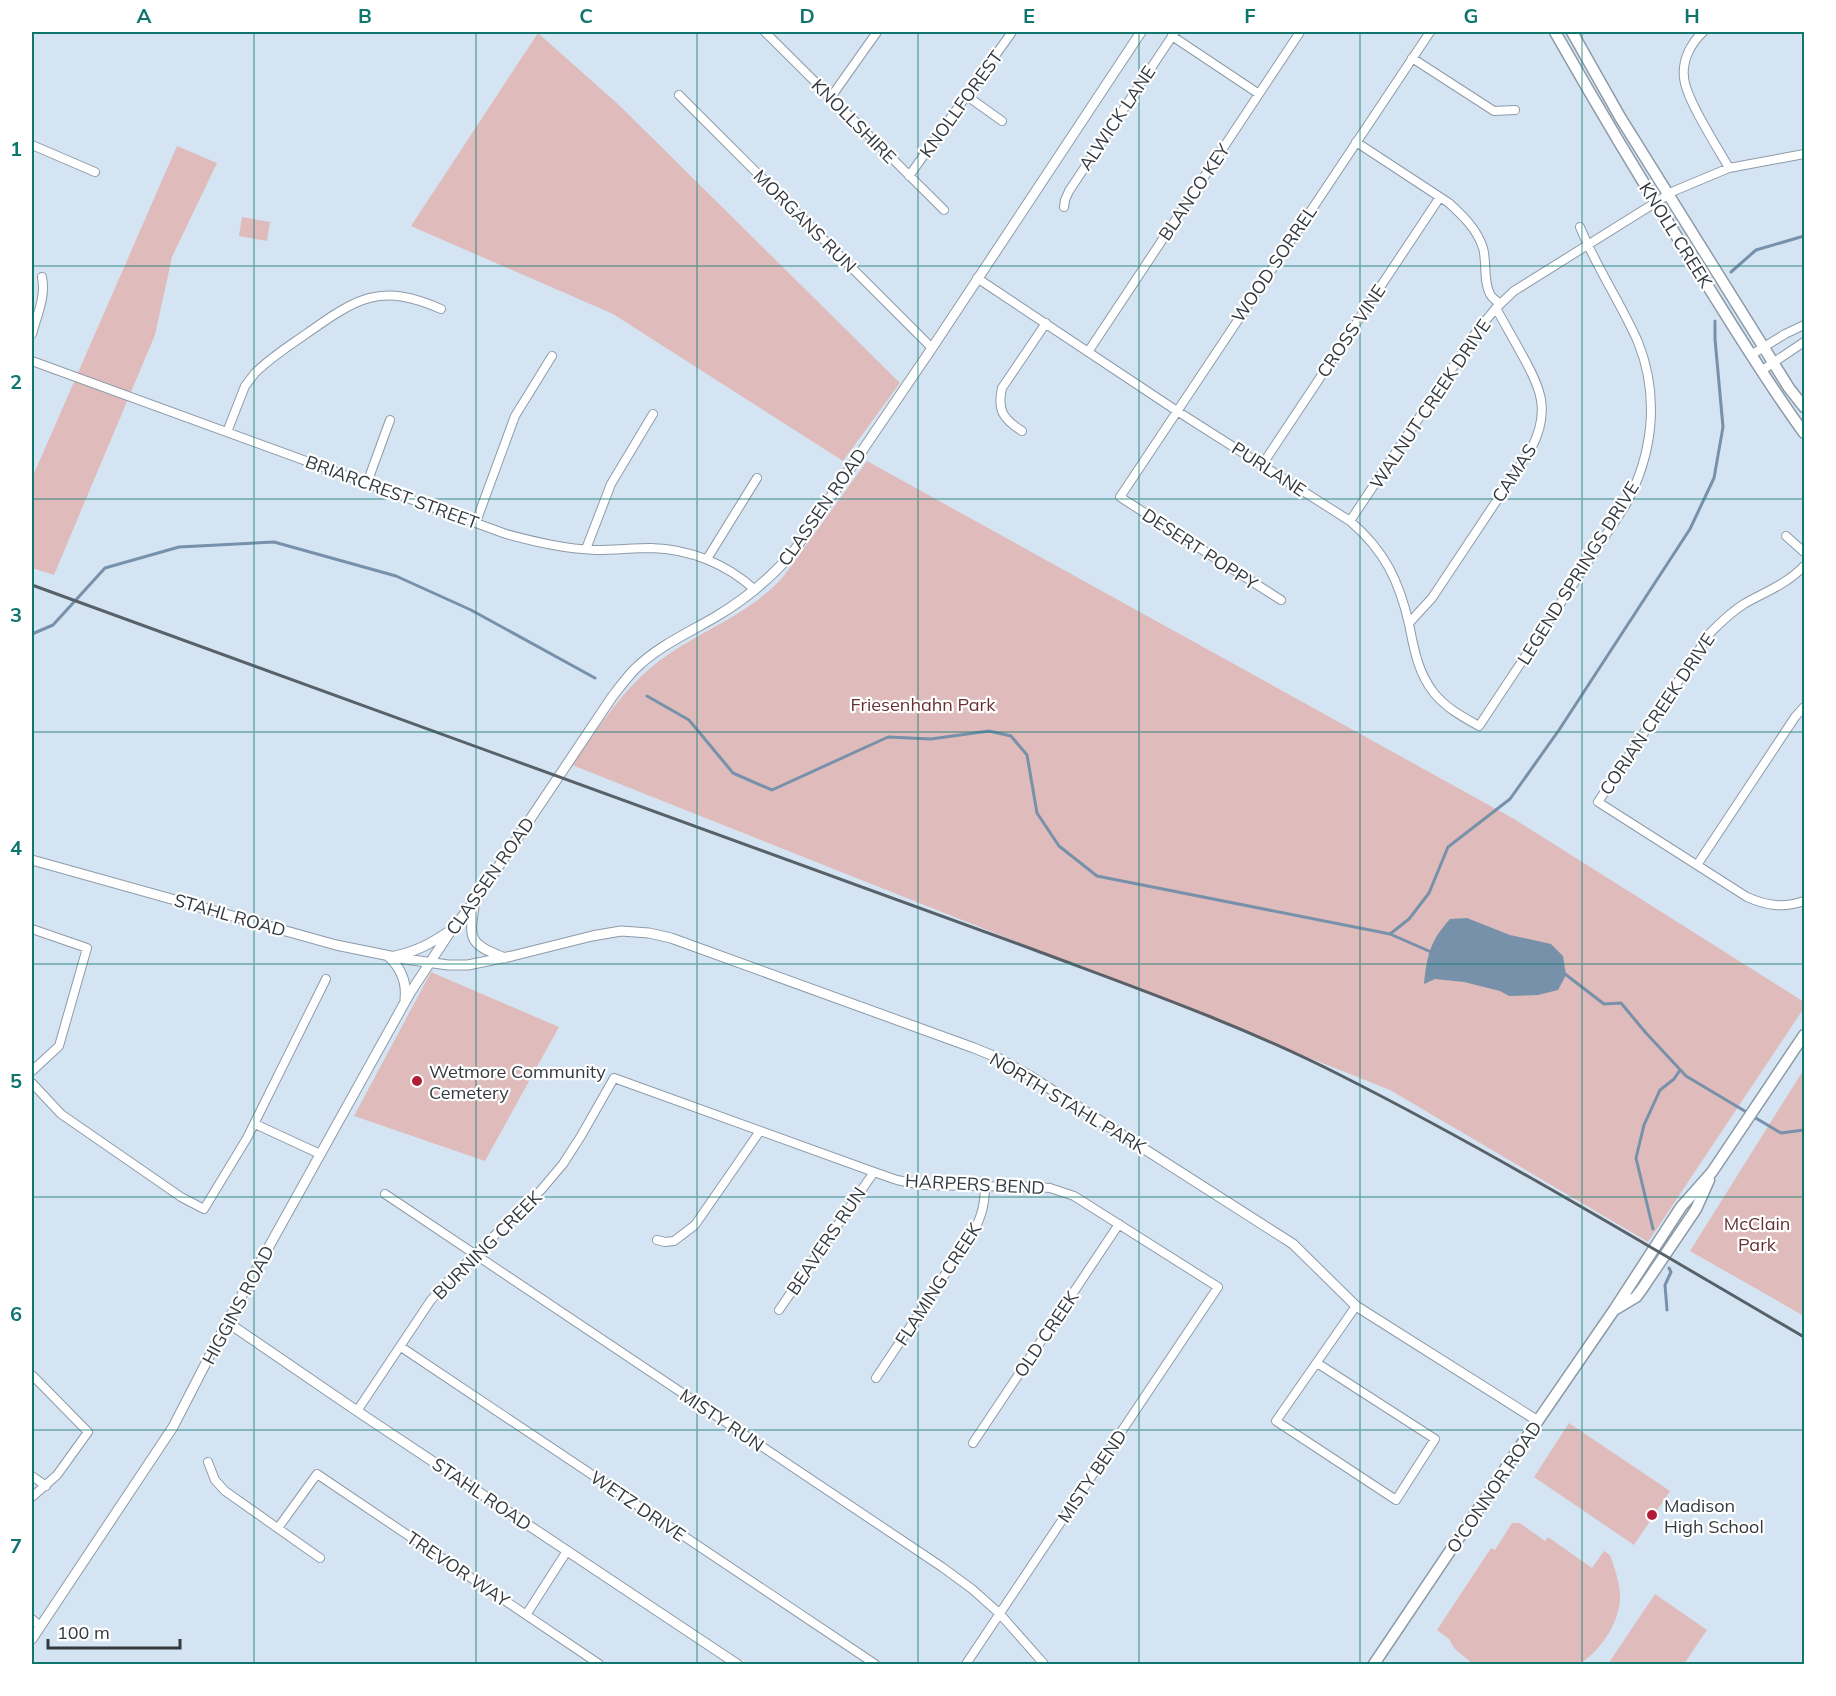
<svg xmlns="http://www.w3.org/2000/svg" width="1836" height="1696" viewBox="0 0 1836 1696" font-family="Mulish,sans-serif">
<rect width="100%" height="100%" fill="#d5e4f3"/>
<path fill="#dfbcbb" d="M538 33 620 106 900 383 843 461 613 314 411 226Z
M177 146 217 163 172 257 155 335 54 575 32 568V478Z
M242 217 270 222 267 241 239 236Z
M867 461 1514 819 1804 1002V1008L1648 1242 1390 1090 572 765C597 730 620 693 654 665 695 632 747 617 783 577Z
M431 972 559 1027 485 1161 354 1116Z
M1804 1069V1316L1690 1251Z
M1569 1423 1670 1491 1634 1545 1534 1477Z
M1512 1523H1520L1545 1541 1548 1537 1592 1568 1604 1551 1610 1555C1615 1569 1621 1586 1620 1601 1617 1627 1600 1650 1580 1664H1473L1454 1648 1449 1639 1437 1630 1491 1548 1495 1550Z
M1655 1594 1707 1630 1684 1664H1608Z"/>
<path fill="#7791aa" d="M1467 918 1510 935 1551 944 1563 956 1566 975 1558 990 1538 995 1509 996 1500 991 1464 982 1435 979 1424 984C1427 955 1430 941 1450 919Z"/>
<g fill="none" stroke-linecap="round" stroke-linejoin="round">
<path stroke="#7791aa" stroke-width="3" d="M1731 272 1756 250 1804 236
M32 634 53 625 105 568 179 547 274 542 396 576 471 610 595 678
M647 696 689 720 733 773 772 790 888 737 931 739 989 731 1011 736 1027 755 1037 813 1059 846 1097 876 1390 934 1431 952
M1390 934 1409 919 1429 893 1448 847 1510 799 1559 730 1690 529 1714 478 1723 427 1715 339V321
M1565 974 1604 1004 1621 1003 1646 1033 1686 1076 1748 1113
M1754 1117 1781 1133 1804 1130
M1653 1229 1636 1158 1644 1125 1660 1090 1674 1079 1680 1070
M1667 1310 1665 1285 1671 1272 1669 1268"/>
<defs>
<path id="minor" d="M765 32 944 210
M1703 32C1691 43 1682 60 1684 77 1685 98 1718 148 1729 168
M1172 36 1259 94
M1412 58 1494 111 1515 110
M679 95 932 348
M967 96 1002 121
M831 97 877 32
M1356 142 1449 203C1463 216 1477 229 1483 248 1487 262 1483 281 1490 294 1492 298 1497 301 1500 304
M32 145 95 172
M909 176 1012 32
M1064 207 1065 200 1069 191 1175 32
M977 278 1177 411 1350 521C1385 551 1399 581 1409 624 1414 649 1418 673 1434 693 1446 708 1463 717 1479 726L1625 506C1653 455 1660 397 1638 342 1621 303 1596 267 1580 227
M32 334C37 315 46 297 42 277
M1088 352 1300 32
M1751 355 1785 334 1804 325
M32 361 506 534C536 542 565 549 596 550 615 550 633 548 651 548 690 549 727 564 755 590
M1761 371 1804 342
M1022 431C1003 419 997 410 1002 388L1046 323
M227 432 245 386 255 373C270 358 289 346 306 334 357 298 380 282 441 309
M1262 465 1440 197
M367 483 390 420
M1350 521 1477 331 1496 308 1514 291 1674 191 1729 168 1804 154
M476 522 515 416 552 356
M1786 536 1804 552
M586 549 611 484 653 414
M707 559 757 478
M1804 566C1787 584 1765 592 1744 604 1731 612 1721 622 1711 632L1598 802 1747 897C1767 906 1784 908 1804 901
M1281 600 1120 497 1430 32
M1409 623 1432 598 1531 449C1551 411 1541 388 1521 353 1513 338 1504 323 1496 308
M1697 865 1795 717 1804 707
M32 929 87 948 59 1046 32 1071
M32 1083 61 1114 181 1197 204 1209 247 1138 326 979
M255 1124 320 1154
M385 1194 942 1567 972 1589 1000 1614 1044 1664
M657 1240 665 1242 674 1241 695 1225 760 1131
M779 1310 874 1172
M401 1347 875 1664
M1317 1363 1435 1439 1396 1500 1276 1421 1356 1306
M32 1375 88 1432 57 1475 32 1497
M876 1378 974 1231C982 1215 985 1203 985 1186
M357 1411 431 1300 448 1281 541 1190 563 1164 581 1136 614 1078 874 1172 897 1180 922 1185 1038 1187 1050 1188 1074 1196 1218 1287 966 1664
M973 1443 1119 1224
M208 1462 215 1480 225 1491 320 1558
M32 1476 46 1486
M278 1528 317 1474 599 1664
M526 1615 567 1551
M32 1619 40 1626"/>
<path id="tertiary" d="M32 860 336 945 405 959 448 965H468L512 956 592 936 621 931 649 933 671 938 974 1048 996 1057 1030 1076 1293 1244 1356 1306 1538 1421
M475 901C469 939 467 943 505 958
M388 956C401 968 407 982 405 999
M395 956C417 951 430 944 448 932
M227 1322 357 1411 737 1664
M32 1639 173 1427 227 1322 410 993 448 935 480 894 612 697C619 688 627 677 635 669 658 646 690 632 717 616 747 598 772 577 794 551L932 348 1141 32"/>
<path id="secondary" d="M1555 32C1601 113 1649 193 1699 272 1733 326 1766 381 1804 433
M1572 32 1620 117 1789 388 1804 407
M1616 1309 1636 1297 1642 1289 1696 1209 1709 1180
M1374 1664 1526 1438 1614 1310 1681 1207 1712 1172 1804 1035"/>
</defs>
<use href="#minor" stroke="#8d9ba8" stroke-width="10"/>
<use href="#tertiary" stroke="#8d9ba8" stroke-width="11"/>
<use href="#secondary" stroke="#8d9ba8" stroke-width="13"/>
<use href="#minor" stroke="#fff" stroke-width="8"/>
<use href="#tertiary" stroke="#fff" stroke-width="9"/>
<use href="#secondary" stroke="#fff" stroke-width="10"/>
<path stroke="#586068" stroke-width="3" d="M32 585 1032 949C1136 988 1242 1025 1342 1076 1500 1156 1651 1248 1804 1337"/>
</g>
<path fill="none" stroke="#0f766e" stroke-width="1.5" stroke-opacity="0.55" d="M254 32V1664M476 32V1664M697 32V1664M918 32V1664M1139 32V1664M1360 32V1664M1582 32V1664M32 266H1804M32 499H1804M32 732H1804M32 964H1804M32 1197H1804M32 1430H1804"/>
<g fill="#b11d37" stroke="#fff" stroke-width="2">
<circle cx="417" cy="1081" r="6"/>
<circle cx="1652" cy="1515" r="6"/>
</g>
<g text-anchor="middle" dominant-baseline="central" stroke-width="4.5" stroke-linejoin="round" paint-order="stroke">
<g font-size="18" fill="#33393f" stroke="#fff">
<text transform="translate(961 104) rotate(-54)">KNOLLFOREST</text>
<text transform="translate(1117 118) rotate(-56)">ALWICK LANE</text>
<text transform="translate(854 121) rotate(45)">KNOLLSHIRE</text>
<text transform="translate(1194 192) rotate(-56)">BLANCO KEY</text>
<text transform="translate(805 221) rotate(45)">MORGANS RUN</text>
<text transform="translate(1676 235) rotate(58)">KNOLL CREEK</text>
<text transform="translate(1274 264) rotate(-56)">WOOD SORREL</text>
<text transform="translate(1351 331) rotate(-56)">CROSS VINE</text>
<text transform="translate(1430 404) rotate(-56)">WALNUT CREEK DRIVE</text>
<text transform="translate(1269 469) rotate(33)">PURLANE</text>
<text transform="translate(1514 473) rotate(-57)">CAMAS</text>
<text transform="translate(392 492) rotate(20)">BRIARCREST STREET</text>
<text transform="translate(822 507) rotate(-55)">CLASSEN ROAD</text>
<text transform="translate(1200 549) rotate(33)">DESERT POPPY</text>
<text transform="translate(1578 573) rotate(-58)">LEGEND SPRINGS DRIVE</text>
<text transform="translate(1657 714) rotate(-56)">CORIAN CREEK DRIVE</text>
<text transform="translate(490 876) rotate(-55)">CLASSEN ROAD</text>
<text transform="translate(230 915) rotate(16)">STAHL ROAD</text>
<text transform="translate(1068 1103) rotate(31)">NORTH STAHL PARK</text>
<text transform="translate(975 1184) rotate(3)">HARPERS BEND</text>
<text transform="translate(826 1241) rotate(-56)">BEAVERS RUN</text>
<text transform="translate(487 1245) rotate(-45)">BURNING CREEK</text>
<text transform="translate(938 1284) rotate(-57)">FLAMING CREEK</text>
<text transform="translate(238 1305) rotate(-62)">HIGGINS ROAD</text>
<text transform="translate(1046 1334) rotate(-56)">OLD CREEK</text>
<text transform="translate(722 1420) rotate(34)">MISTY RUN</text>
<text transform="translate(1092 1476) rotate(-56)">MISTY BEND</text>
<text transform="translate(1494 1487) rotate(-56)">O'CONNOR ROAD</text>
<text transform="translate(482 1494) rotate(34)">STAHL ROAD</text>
<text transform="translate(638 1506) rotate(34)">WETZ DRIVE</text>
<text transform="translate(458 1569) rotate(34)">TREVOR WAY</text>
</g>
<g font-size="18" fill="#663032" stroke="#fff">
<text x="923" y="704">Friesenhahn Park</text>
<text x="1757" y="1223">McClain<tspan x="1757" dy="21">Park</tspan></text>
</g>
<g font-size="18" fill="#33393f" stroke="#fff" text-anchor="start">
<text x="429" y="1071">Wetmore Community<tspan x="429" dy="21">Cemetery</tspan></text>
<text x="1664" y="1505">Madison<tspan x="1664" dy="21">High School</tspan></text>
</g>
</g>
<rect width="1836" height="1696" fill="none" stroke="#ffffff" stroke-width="66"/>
<path d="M48 1639v9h132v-9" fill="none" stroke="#33393f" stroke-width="3"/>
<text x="57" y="1639" font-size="18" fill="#33393f" stroke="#ffffff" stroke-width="4.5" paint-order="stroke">100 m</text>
<rect x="33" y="33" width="1770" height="1630" fill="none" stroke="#0f766e" stroke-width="2"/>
<g font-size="20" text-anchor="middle" font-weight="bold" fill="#0f766e">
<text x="144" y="23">A</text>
<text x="365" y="23">B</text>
<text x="586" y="23">C</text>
<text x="807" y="23">D</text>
<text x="1029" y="23">E</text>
<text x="1250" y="23">F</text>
<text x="1471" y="23">G</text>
<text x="1692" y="23">H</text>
<text x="16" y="156">1</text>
<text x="16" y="389">2</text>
<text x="16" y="622">3</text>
<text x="16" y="855">4</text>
<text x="16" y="1088">5</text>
<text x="16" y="1321">6</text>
<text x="16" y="1553">7</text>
</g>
</svg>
